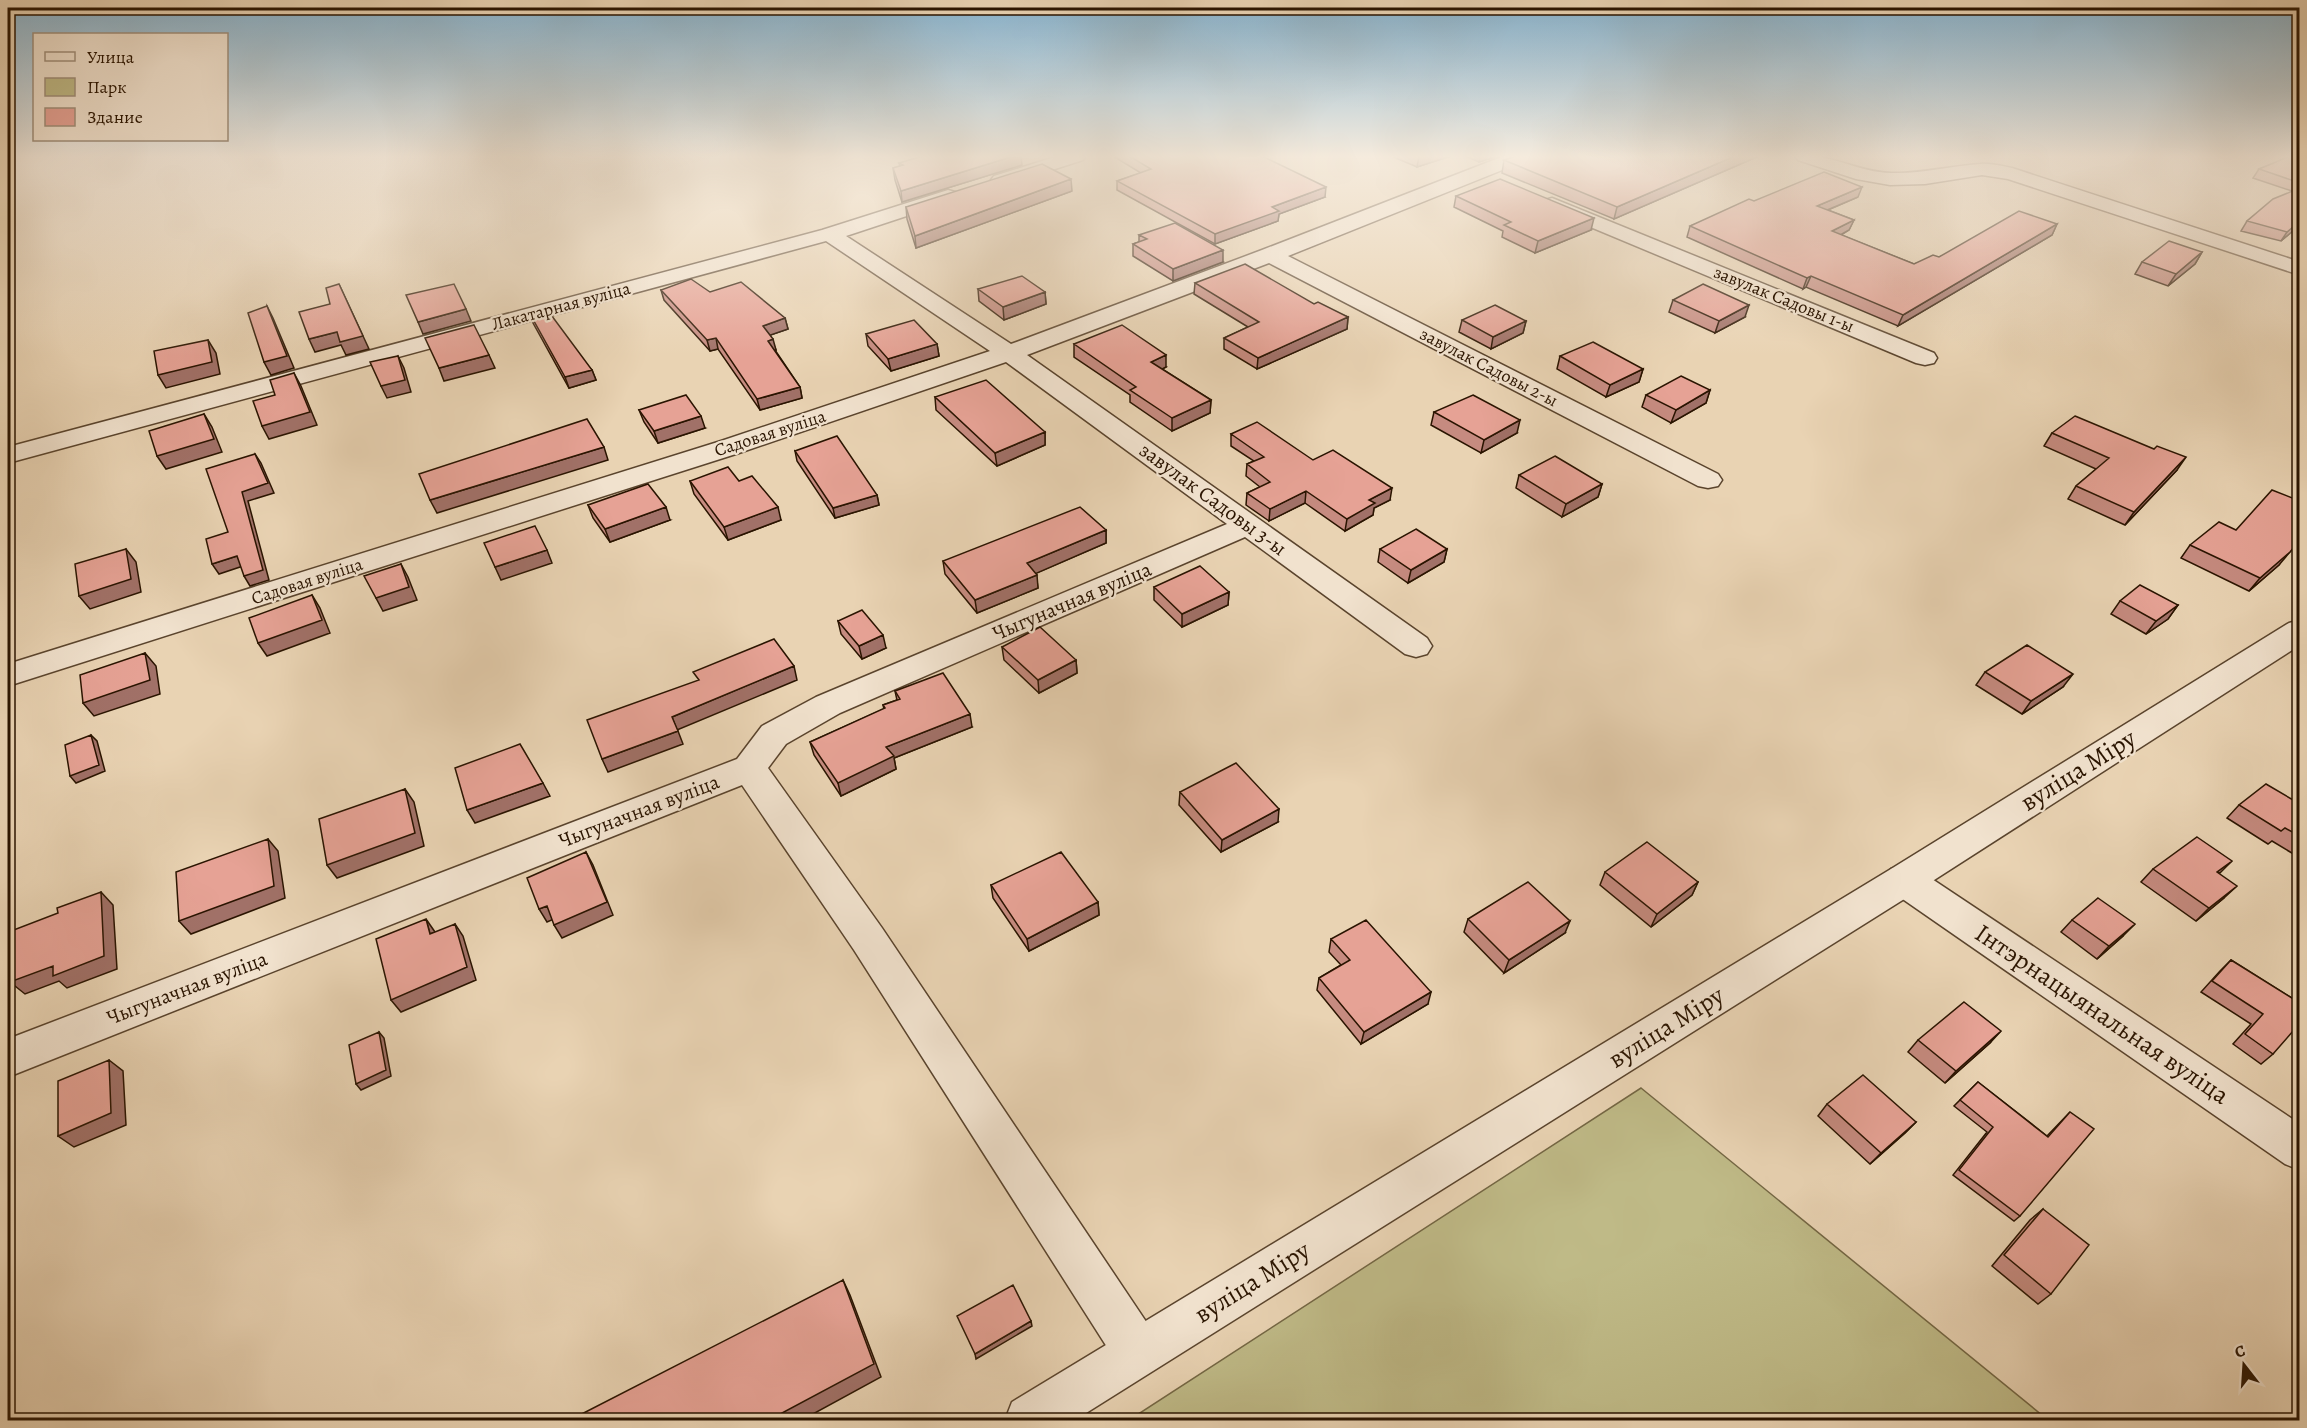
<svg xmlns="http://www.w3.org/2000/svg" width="2307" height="1428" viewBox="0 0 2307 1428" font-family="Alegreya,serif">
<rect width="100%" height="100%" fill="#e9d3b3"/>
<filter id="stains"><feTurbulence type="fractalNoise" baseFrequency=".00333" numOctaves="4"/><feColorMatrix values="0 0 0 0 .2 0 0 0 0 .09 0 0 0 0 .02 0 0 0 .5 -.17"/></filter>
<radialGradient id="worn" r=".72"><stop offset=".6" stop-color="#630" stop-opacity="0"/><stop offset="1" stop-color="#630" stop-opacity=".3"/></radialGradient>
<path fill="#bfba87" stroke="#746744" stroke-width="1.5" d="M1641 1088 2048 1420H1129Z"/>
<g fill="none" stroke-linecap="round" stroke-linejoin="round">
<defs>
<path id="minor" d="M1058 156H1086L1083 160 1008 184H994L991 180 994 176Z
M1504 156H1530L1527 160 1288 256 1718 474 1722 480 1718 486 1708 488 1698 486 1269 263 1027 355 1427 638 1432 646 1427 654 1416 657 1405 654 1245 537 840 713 786 744 768 768 882 928 1155 1335 1162 1352 1155 1369 1138 1376 1121 1369 854 950 742 785 8 1077V1039L737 759 762 726 816 697 1227 524 1006 362 739 453 8 686V664L721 441 990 351 826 241 8 463V447L822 230 948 190 955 192 958 196 955 200 846 236 1011 344 1262 250Z
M1795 156C1832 153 1857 172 1891 173 1921 174 1950 166 1980 164 1990 163 2002 166 2012 168L2300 262V275L2008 179 1982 175 1925 184 1890 185 1856 179 1798 160Z
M1552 198 1934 353 1937 358 1934 363 1925 365 1916 363 1545 208 1542 204 1545 200Z
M1904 865 1917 869 2300 1124V1170L2285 1164 1891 891 1885 880 1891 869Z"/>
<path id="tertiary" d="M2300 620V645L1917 891 1075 1420H1005L1012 1402 1891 869 2289 623Z"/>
</defs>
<use href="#minor" stroke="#5a442d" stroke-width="3"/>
<use href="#tertiary" stroke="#5a442d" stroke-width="3"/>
<use href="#minor" fill="#f1e2ce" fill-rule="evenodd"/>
<use href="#tertiary" fill="#f1e2ce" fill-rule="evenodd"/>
</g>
<path fill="#c68b80" stroke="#2a1400" stroke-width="1.5" d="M1113 156H1262L1325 197 1279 214 1278 221 1215 244 1117 190V181L1141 173Z
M1391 156H1451L1417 167Z
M1465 156H1498L1479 162Z
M1516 156H1759L1614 219 1502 173 1504 160Z
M2300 156V225L2281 241 2241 231 2247 221 2292 191 2253 178 2259 169Z
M899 163 1022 165 902 202 895 180 893 168 900 166Z
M1072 191 916 248 907 219 906 207Z
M1456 196 1591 230 1535 253 1502 237 1503 231 1454 207Z
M1858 197 1828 210 1854 220 1849 230 1841 235 1914 264 2057 224 2052 235 1898 326 1806 287 1803 289 1687 237 1690 226 1754 201Z
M1139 235 1223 262 1173 281 1133 256V244L1139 242Z
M2202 252 2195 264 2168 286 2135 274 2142 262Z
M1195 283 1314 304 1348 317 1347 329 1257 369 1224 349V338L1248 327 1194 294Z
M978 289 1045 292 1046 304 1004 320 979 301Z
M661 290 710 292 785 318 788 329 770 335 776 350H775L800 387 802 398 760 410 718 349 710 351 664 300Z
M1673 300 1745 317 1715 333 1669 312Z
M529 312 592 370 596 380 569 388 533 323Z
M1462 320 1526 321 1523 333 1491 349 1459 332Z
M866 334 937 344 939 356 891 371 868 346Z
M1074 344 1166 367 1162 369 1211 400 1210 413 1172 431 1130 402V395L1074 357Z
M1560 356 1643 369 1639 382 1606 397 1557 369Z
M1710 390 1706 403 1671 423 1642 407 1646 395Z
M935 397 1045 432V445L997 466 936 410Z
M639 410 705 428 658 443 644 422Z
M1434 412 1517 433 1481 453 1431 425Z
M2052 433 2177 470 2125 525 2068 499 2076 486 2096 469 2044 446Z
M1231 434 1313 460 1390 500 1374 508 1373 515 1345 531 1305 503 1269 521 1246 505 1247 493 1260 487 1246 476 1247 464 1254 461 1231 446Z
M795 451 877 495 879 505 835 518 797 461Z
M1519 475 1602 484 1598 497 1562 517 1516 488Z
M690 481H739L781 520 728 540 694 494Z
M588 505 670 520 610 542 593 518Z
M1106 530V543L1036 573 1038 588 977 613 945 574 943 561Z
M2190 545 2279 565 2249 591 2181 558Z
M1380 549H1447L1444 562 1408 583 1378 562Z
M1154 587 1229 592 1228 605 1182 627 1154 600Z
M2120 601 2178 605 2168 619 2146 634 2111 614Z
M838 621 886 648 862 659 841 634Z
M1002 647 1076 660 1077 673 1039 693 1004 660Z
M1985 672 2063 687 2022 714 1976 685Z
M895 691 972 727 894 758 896 769 841 796 814 755 810 742 884 709 883 705 897 700Z
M1180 792 1278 822 1221 852 1179 805Z
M2300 804V858L2272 841 2268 844 2227 818 2239 805Z
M2153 869 2219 874 2224 898 2196 921 2141 882Z
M1605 872 1698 882 1692 895 1651 927 1600 885Z
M991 885 1098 902 1099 915 1029 951 993 898Z
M1468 919 1565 933 1504 973 1464 932Z
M2072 920 2123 936 2097 959 2061 932Z
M1331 939 1428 1004 1361 1044 1317 990 1319 978 1341 965 1329 952Z
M2231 960 2300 1003 2273 1054 2261 1064 2233 1044 2251 1024 2201 992 2220 971Z
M1918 1040 1990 1043 1945 1083 1908 1052Z
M1978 1082 2047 1136 2070 1112 2020 1216 2014 1221 1953 1175 1987 1132 1954 1106Z
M1827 1104 1916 1122 1905 1133 1870 1164 1818 1116Z
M2043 1209 2051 1294 2038 1304 1992 1266 2030 1220Z"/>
<path fill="#a17168" stroke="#2a1400" stroke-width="1.5" d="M1014 156H1021L1022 165 902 202 901 191Z
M1419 156H1451L1417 167Z
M1480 156H1498L1479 162Z
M1735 156H1759L1614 219 1617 207Z
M1071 179 1072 191 916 248 915 236Z
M1326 187 1325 197 1279 214 1278 221 1215 244V234L1272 207Z
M1862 187 1858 197 1813 216 1817 206Z
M1594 218 1591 230 1535 253 1538 241Z
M1854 220 1849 230 1828 242 1832 231Z
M2300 221V225L2281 241 2287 232Z
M2057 224 2052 235 1898 326 1903 315Z
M1223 250V262L1173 281V269Z
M2202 252 2195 264 2168 286 2176 274Z
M1811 276 1806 287 1803 289 1807 278Z
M339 284 369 349 346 355 341 345 315 352 309 339 337 332Z
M1045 292 1046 304 1004 320 1003 307Z
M1749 305 1745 317 1715 333 1719 321Z
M267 306 273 318 294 368 271 375 264 362Z
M466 309 471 321 423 334 418 322Z
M1348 317 1347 329 1257 369 1258 358Z
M785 318 788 329 765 337 763 326Z
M1526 321 1523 333 1491 349 1493 337Z
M716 338 718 349 710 351 707 340Z
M773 339 776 350 771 351 768 341Z
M208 340 216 353 220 374 166 388 158 375Z
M937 344 939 356 891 371 888 359Z
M489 355 495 368 444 381 439 368Z
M1166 355V367L1151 375V362Z
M398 356 404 368 411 392 387 398 381 386Z
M1643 369 1639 382 1606 397 1610 385Z
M592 370 596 380 569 388 565 377Z
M294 373 301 386 317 425 269 439 262 426Z
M800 387 802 398 760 410 757 399Z
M1710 390 1706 403 1671 423 1676 410Z
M1211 400 1210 413 1172 431V418Z
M204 414 212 427 222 452 166 469 157 456Z
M701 416 705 428 658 443 654 431Z
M1520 420 1517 433 1481 453 1484 440Z
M1045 432V445L997 466 995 453Z
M604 447 608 460 437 513 430 500Z
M255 454 261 463 274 493 248 501 269 580 250 586 244 576 242 492Z
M2186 457 2177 470 2125 525 2134 512Z
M1602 484 1598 497 1562 517 1566 504Z
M1392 488 1390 500 1374 508 1373 515 1345 531 1347 519 1369 500Z
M1306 491 1305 503 1269 521 1270 509Z
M877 495 879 505 835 518 833 508Z
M666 507 670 520 610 542 605 529Z
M778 507 781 520 728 540 724 527Z
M1106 530V543L1028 577 1027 563Z
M2300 540 2279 565 2249 591 2260 578Z
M126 549 136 562 141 592 90 609 79 596Z
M1447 549 1444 562 1408 583 1411 570Z
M547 550 552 563 501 580 495 567Z
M237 556 243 566 219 574 212 564Z
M401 564 408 577 417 600 383 611 376 598Z
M1037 575 1038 588 977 613 975 600Z
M1229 592 1228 605 1182 627V614Z
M312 595 320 608 330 633 267 656 258 643Z
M2178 605 2168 619 2146 634 2156 621Z
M883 635 886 648 862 659 859 646Z
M145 653 156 666 160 694 94 716 83 703Z
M1076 660 1077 673 1039 693 1038 680Z
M794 666 797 680 677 730 672 717Z
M2073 674 2063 687 2022 714 2031 701Z
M970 714 972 727 894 758 896 769 841 796 838 783 886 747Z
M678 731 683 744 608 772 602 759Z
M91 735 97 741 105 771 76 783 70 776Z
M543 783 550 796 475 823 467 810Z
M405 789 414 802 424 846 337 878 327 865Z
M1279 809 1278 822 1221 852 1222 840Z
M268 839 278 851 285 898 191 934 179 921Z
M586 852 593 865 613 915 562 938 554 925Z
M2232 861 2220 873 2217 872Z
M1698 882 1692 895 1651 927 1657 914Z
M2237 886 2224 898 2196 921 2209 908Z
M101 892 113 905 117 969 67 988 59 981 25 994 10 982Z
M1098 902 1099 915 1029 951 1027 939Z
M547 906 554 919 547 922 539 909Z
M426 919 435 932 430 934Z
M1570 921 1565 933 1504 973 1509 960Z
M455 924 463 936 476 980 401 1012 391 1000Z
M2135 924 2123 936 2097 959 2109 946Z
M1431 992 1428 1004 1361 1044 1364 1032Z
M2001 1031 1990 1043 1945 1083 1956 1071Z
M379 1032 384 1038 391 1076 361 1090 356 1084Z
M109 1060 123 1071 126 1125 74 1147 58 1136Z
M1916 1122 1905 1133 1870 1164 1881 1153Z
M843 1280 850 1295 881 1377 802 1420H769Z
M1031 1321 1032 1326 976 1359 975 1354Z"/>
<path fill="#e6a295" stroke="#2a1400" stroke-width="1.5" d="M923 156H1014L901 191 893 168 903 165 899 163Z
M1129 156H1262L1326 187 1272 207 1279 211 1215 234 1117 181 1151 169Z
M1516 156H1735L1617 207 1504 160Z
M2290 156H2300V183L2259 169Z
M1042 164 1071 179 915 236 906 207Z
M1824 172 1862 187 1817 206 1854 220 1832 231 1914 264 1933 255 1939 257 2019 211 2057 224 1903 315 1811 276 1807 278 1690 226 1749 199 1754 201Z
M1500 179 1594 218 1538 241 1504 225 1511 222 1456 196Z
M2300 188V221L2287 232 2247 221 2273 199Z
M1175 223 1223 250 1173 269 1133 244 1147 239 1139 235Z
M2169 241 2202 252 2176 274 2142 262Z
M1245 264 1314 304 1318 302 1348 317 1258 358 1224 338 1259 322 1195 283Z
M1022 276 1045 292 1003 307 978 289Z
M691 279 710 292 741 282 785 318 763 326 773 339 768 341 800 387 757 399 716 338 707 340 661 290Z
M339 284 363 336 340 342 337 332 309 339 299 312 330 304 326 288Z
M454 284 466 309 418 322 406 295Z
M1703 284 1749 305 1719 321 1673 300Z
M1495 305 1526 321 1493 337 1462 320Z
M267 306 287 356 264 362 248 313Z
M546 308 592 370 565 377 529 312Z
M914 320 937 344 888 359 866 334Z
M474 325 489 355 439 368 425 338Z
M1122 325 1166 355 1151 362 1211 400 1172 418 1130 390 1136 387 1074 344Z
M208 340 212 362 158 375 154 351Z
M1593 342 1643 369 1610 385 1560 356Z
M398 356 405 380 381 386 370 362Z
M294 373 310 412 262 426 253 401 275 395 270 380Z
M1681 376 1710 390 1676 410 1646 395Z
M986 380 1045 432 995 453 935 397Z
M686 395 701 416 654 431 639 410Z
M1473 395 1520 420 1484 440 1434 412Z
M204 414 214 439 157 456 149 431Z
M2075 416 2154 449 2157 446 2186 457 2134 512 2076 486 2109 458 2052 433Z
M587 419 604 447 430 500 419 474Z
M1257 422 1313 460 1333 450 1392 488 1369 500 1375 503 1347 519 1306 491 1270 509 1247 493 1270 482 1247 464 1264 457 1231 434Z
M837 436 877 495 833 508 795 451Z
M255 454 268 483 242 492 263 570 244 576 237 556 212 564 206 539 228 532 206 469Z
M1555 456 1602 484 1566 504 1519 475Z
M728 467 739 481 752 476 778 507 724 527 690 481Z
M648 484 666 507 605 529 588 505Z
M2272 490 2300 501V540L2290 552 2260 578 2190 545 2219 522 2236 530Z
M1080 507 1106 530 1027 563 1037 575 975 600 943 561Z
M535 526 547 550 495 567 484 543Z
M1416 529 1447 549 1411 570 1380 549Z
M126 549 131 579 79 596 75 564Z
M401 564 409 587 376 598 364 576Z
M1200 566 1229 592 1182 614 1154 587Z
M2140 585 2178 605 2156 621 2120 601Z
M312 595 322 620 258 643 249 618Z
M862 610 883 635 859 646 838 621Z
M1040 627 1076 660 1038 680 1002 647Z
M774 639 794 666 672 717 678 731 602 759 587 720 699 680 693 672Z
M2027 645 2073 674 2031 701 1985 672Z
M145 653 150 680 83 703 80 675Z
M943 673 970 714 886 747 894 756 838 783 810 742 885 708 883 705 900 699 895 691Z
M91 735 99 765 70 776 65 745Z
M520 744 543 783 467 810 455 768Z
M1236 763 1279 809 1222 840 1180 792Z
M2266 784 2300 804V836L2285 828 2281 831 2239 805Z
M405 789 415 833 327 865 319 819Z
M2197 837 2232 861 2217 872 2237 886 2209 908 2153 869Z
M268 839 274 886 179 921 176 872Z
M1647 842 1698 882 1657 914 1605 872Z
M586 852 607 902 554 925 547 906 539 909 527 878Z
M1061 852 1098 902 1027 939 991 885Z
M1528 882 1570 921 1509 960 1468 919Z
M101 892 104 956 53 976V966L10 982 11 931 58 913 57 908Z
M2098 898 2135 924 2109 946 2072 920Z
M426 919 430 934 455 924 467 967 391 1000 376 939Z
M1366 920 1431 992 1364 1032 1319 978 1350 960 1331 939Z
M2231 960 2300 1003V1023L2273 1054 2245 1034 2263 1014 2212 981Z
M1964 1002 2001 1031 1956 1071 1918 1040Z
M379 1032 386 1070 356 1084 349 1045Z
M109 1060 111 1113 58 1136V1081Z
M1863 1075 1916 1122 1881 1153 1827 1104Z
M1978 1082 2048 1137 2070 1112 2094 1129 2020 1216 1959 1170 1993 1127 1960 1100Z
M2043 1209 2089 1245 2051 1294 2004 1255Z
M843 1280 874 1364 769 1420H570Z
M1013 1285 1031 1321 975 1354 957 1316Z"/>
<linearGradient id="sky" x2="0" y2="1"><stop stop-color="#87b5d2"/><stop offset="0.44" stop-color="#f5ebdd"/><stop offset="1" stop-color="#f5ebdd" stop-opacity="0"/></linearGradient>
<rect width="2307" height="356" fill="url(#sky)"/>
<g text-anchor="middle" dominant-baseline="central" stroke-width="4.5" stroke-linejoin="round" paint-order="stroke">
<g font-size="18" fill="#2a1400" stroke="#f1e2ce">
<text transform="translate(1784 299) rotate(22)">завулак Садовы 1-ы</text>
<text transform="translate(561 306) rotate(-15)">Лакатарная вуліца</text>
<text transform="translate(1489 367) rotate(27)">завулак Садовы 2-ы</text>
<text transform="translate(770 433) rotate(-18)">Садовая вуліца</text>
<text transform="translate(307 581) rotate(-18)">Садовая вуліца</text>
</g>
<g font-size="21" fill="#2a1400" stroke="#f1e2ce">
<text transform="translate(1213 499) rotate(36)">завулак Садовы 3-ы</text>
<text transform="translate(1072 601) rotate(-23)">Чыгуначная вуліца</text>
<text transform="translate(639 811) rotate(-21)">Чыгуначная вуліца</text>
<text transform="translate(187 988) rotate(-21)">Чыгуначная вуліца</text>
</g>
<g font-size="26" fill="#2a1400" stroke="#f1e2ce">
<text transform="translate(2078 770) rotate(-32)">вуліца Міру</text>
<text transform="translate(2102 1014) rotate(34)">Інтэрнацыянальная вуліца</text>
<text transform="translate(1666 1027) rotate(-32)">вуліца Міру</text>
<text transform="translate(1252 1282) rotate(-32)">вуліца Міру</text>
</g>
</g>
<rect width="2307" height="1428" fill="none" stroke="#e9d3b3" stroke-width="30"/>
<rect x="9" y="9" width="2289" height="1410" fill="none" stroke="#2a1400" stroke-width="3"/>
<rect x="15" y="15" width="2277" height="1398" fill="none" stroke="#2a1400" stroke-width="1.5"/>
<rect x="33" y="33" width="195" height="108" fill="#f1e2ce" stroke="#a1907c" stroke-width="1.5"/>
<rect x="45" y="52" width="30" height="9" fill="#f1e2ce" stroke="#a1907c" stroke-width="1.5"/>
<text x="87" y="63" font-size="18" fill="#2a1400">Улица</text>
<rect x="45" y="78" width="30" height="18" fill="#bfba87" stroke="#a1907c" stroke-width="1.5"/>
<text x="87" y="93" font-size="18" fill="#2a1400">Парк</text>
<rect x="45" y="108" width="30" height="18" fill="#e6a295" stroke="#a1907c" stroke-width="1.5"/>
<text x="87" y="123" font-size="18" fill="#2a1400">Здание</text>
<g transform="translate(2244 1365) rotate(343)" stroke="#f1e2ce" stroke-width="4.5" paint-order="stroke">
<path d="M0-4.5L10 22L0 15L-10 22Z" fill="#2a1400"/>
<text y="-9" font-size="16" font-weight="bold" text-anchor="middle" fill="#2a1400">С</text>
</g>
<rect width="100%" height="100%" filter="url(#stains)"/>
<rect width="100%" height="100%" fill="url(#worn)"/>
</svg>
